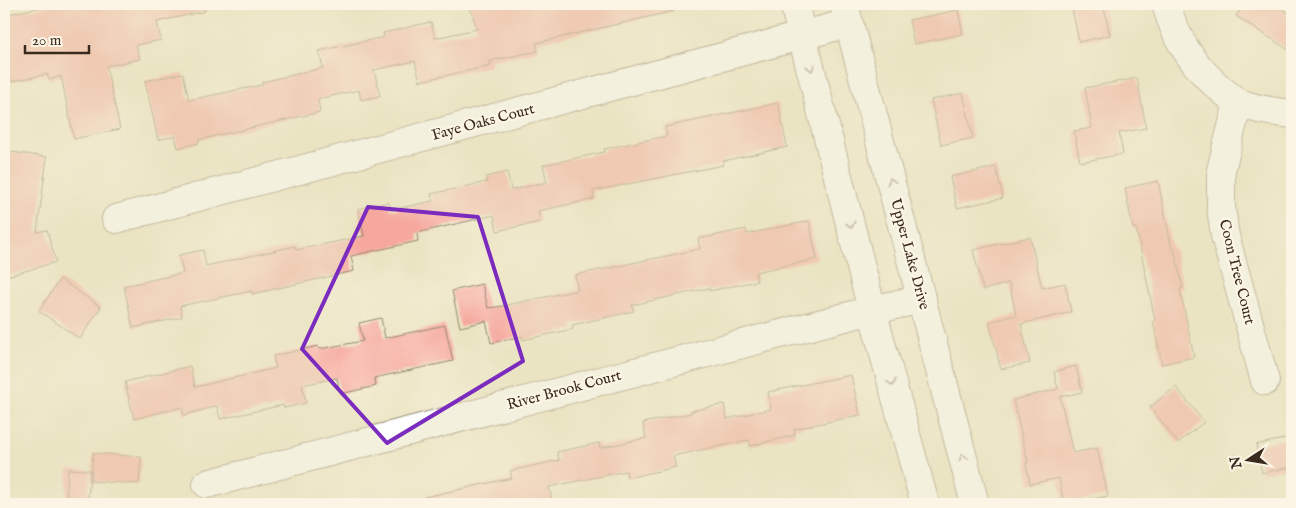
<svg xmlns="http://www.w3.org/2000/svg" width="1296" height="508" viewBox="0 0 1296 508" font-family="'IM FELL English',serif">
<rect width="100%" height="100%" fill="#fcf5e5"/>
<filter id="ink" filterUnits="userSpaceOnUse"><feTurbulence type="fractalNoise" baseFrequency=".02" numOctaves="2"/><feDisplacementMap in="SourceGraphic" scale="10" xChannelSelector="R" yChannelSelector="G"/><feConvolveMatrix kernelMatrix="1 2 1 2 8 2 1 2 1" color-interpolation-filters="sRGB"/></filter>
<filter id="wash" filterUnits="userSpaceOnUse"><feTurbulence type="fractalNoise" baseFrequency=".0096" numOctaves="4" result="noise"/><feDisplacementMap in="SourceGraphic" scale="20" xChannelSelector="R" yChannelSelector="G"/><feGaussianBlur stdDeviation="1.12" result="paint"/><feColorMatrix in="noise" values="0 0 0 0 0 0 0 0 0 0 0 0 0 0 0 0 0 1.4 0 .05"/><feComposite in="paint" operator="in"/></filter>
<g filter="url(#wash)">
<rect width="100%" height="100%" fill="#ebe4c3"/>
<g id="blocks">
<path fill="#f6a89e" d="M45 4H204L205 11 157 22 161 40 136 45 140 59 106 66 120 129 74 139 61 76 49 80 47 74 4 83V15L46 6Z
M469 4H674V11L536 43 538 51 490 61 491 66 420 81 415 61 374 70 380 96 361 100 359 90 318 99 320 112 198 140 199 143 178 148 175 136 158 140 145 81 183 73 189 100 262 85V82L323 68 319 51 384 37 383 33 431 22 435 38 477 29Z
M1071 4H1103L1110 35 1079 42Z
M1244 4H1274L1292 15V52L1236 16Z
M958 10 963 34 914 44 909 20Z
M1137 78 1146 128 1119 133 1123 154 1080 162 1074 131 1092 128 1085 88Z
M963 93 973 138 941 145 931 100Z
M778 103 787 147 723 161V165L593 191 594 199 538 211 540 222 497 231 494 215 417 233 418 241 351 256 354 271 252 294V291L180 306 182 317 133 328 124 286 183 273 179 255 203 250 206 266 295 246 296 250 364 236 358 209 389 202 391 210 433 201 431 194 487 182 486 177 507 172 511 190 547 182 543 165 605 152 604 149 667 136 665 127Z
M4 151 47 157 37 232 47 230 56 262 4 277Z
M996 167 1003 198 957 208 950 177Z
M1158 181 1172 249 1174 248 1183 288 1180 289 1194 357 1162 364 1153 321 1155 320 1136 228 1133 229 1125 188Z
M809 221 817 259 755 272 757 281 709 291V288L632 305 634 311 572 325 573 329 523 340 522 336 491 343 486 321 460 327 452 291 482 284 488 308 503 306 578 290 575 275 700 249 698 239 746 229 747 234Z
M1030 237 1042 288 1065 283 1071 312 1021 324 1030 363 1001 369 989 322 1016 315 1009 283 983 290 973 250Z
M60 279 101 307 80 339 39 311Z
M381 318 385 338 445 325 453 361 374 378 376 386 340 394 337 378 302 385 306 403 284 408 283 405 220 419 217 406 184 415 182 407 134 419 125 382 190 366 195 387 276 368 273 356 318 346 319 349 363 341 359 323Z
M1076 366 1082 392 1060 397 1073 453 1097 448 1108 496 1064 504 1059 478 1030 484 1026 463 1028 462 1013 400 1058 389 1054 372Z
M851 375 860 415 794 429 795 435 750 446 749 440 673 456 676 467 627 478 626 471 549 487 553 504H424V497L512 478 510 471 559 460 557 452 599 443 600 448 646 438 643 423 691 413V411L724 404 727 419 771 409 768 392Z
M1176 387 1204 422 1178 443 1150 407Z
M1292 437V467L1262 473 1256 445Z
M93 453 141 457 139 484 91 481Z
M68 469 90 470 88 504 66 502Z"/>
</g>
</g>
<g filter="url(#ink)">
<use href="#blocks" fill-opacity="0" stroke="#938770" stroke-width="1"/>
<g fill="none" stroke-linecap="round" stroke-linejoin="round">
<defs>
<path id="minor" d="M794 4 872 310 925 504
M844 4 975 504
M1166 4C1175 39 1196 69 1224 92 1229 95 1234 101 1240 103 1256 110 1275 112 1292 114
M1238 103 1221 170V207L1225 236 1265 381
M116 219 849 23
M207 484 872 310 922 299"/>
</defs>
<use href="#minor" stroke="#938770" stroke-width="30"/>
<use href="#minor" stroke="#fff" stroke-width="28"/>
</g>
<defs><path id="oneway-chevron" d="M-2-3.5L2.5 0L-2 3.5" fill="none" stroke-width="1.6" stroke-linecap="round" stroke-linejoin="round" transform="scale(1.25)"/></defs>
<g stroke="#a79f9a">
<use href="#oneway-chevron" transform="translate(811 68) rotate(76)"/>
<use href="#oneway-chevron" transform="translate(891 181) rotate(-105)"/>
<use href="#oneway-chevron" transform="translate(851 225) rotate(76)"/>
<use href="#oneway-chevron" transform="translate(892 383) rotate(75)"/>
<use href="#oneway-chevron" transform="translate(963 457) rotate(-105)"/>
</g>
</g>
<path d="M0 0H1296V508H0ZM368 207 478 217 523 361 387 443 302 349Z" fill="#ebe4c3" fill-opacity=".55" fill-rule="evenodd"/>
<path fill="none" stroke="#7b2cbf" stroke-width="4" stroke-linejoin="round" d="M368 207 478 217 523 361 387 443 302 349Z"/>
<g text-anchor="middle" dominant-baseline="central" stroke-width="4.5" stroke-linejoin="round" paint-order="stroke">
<g font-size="15" fill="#3b2a1e" stroke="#fcf5e5">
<text transform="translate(483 122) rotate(-15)">Faye Oaks Court</text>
<text transform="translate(910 254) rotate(75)">Upper Lake Drive</text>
<text transform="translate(1237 272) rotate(76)">Coon Tree Court</text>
<text transform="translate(564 390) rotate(-15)">River Brook Court</text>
</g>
</g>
<rect width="1296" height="508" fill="none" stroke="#fcf5e5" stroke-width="20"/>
<g transform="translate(1248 460) rotate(258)" stroke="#fcf5e5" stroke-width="4" paint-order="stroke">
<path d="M0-4L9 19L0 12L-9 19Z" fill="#3b2a1e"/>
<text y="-8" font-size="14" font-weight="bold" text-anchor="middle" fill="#3b2a1e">N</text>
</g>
<path d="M25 45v8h64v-8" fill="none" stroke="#3b2a1e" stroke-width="2.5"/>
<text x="32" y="45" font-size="15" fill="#3b2a1e" stroke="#fcf5e5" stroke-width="4" paint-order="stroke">20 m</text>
</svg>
